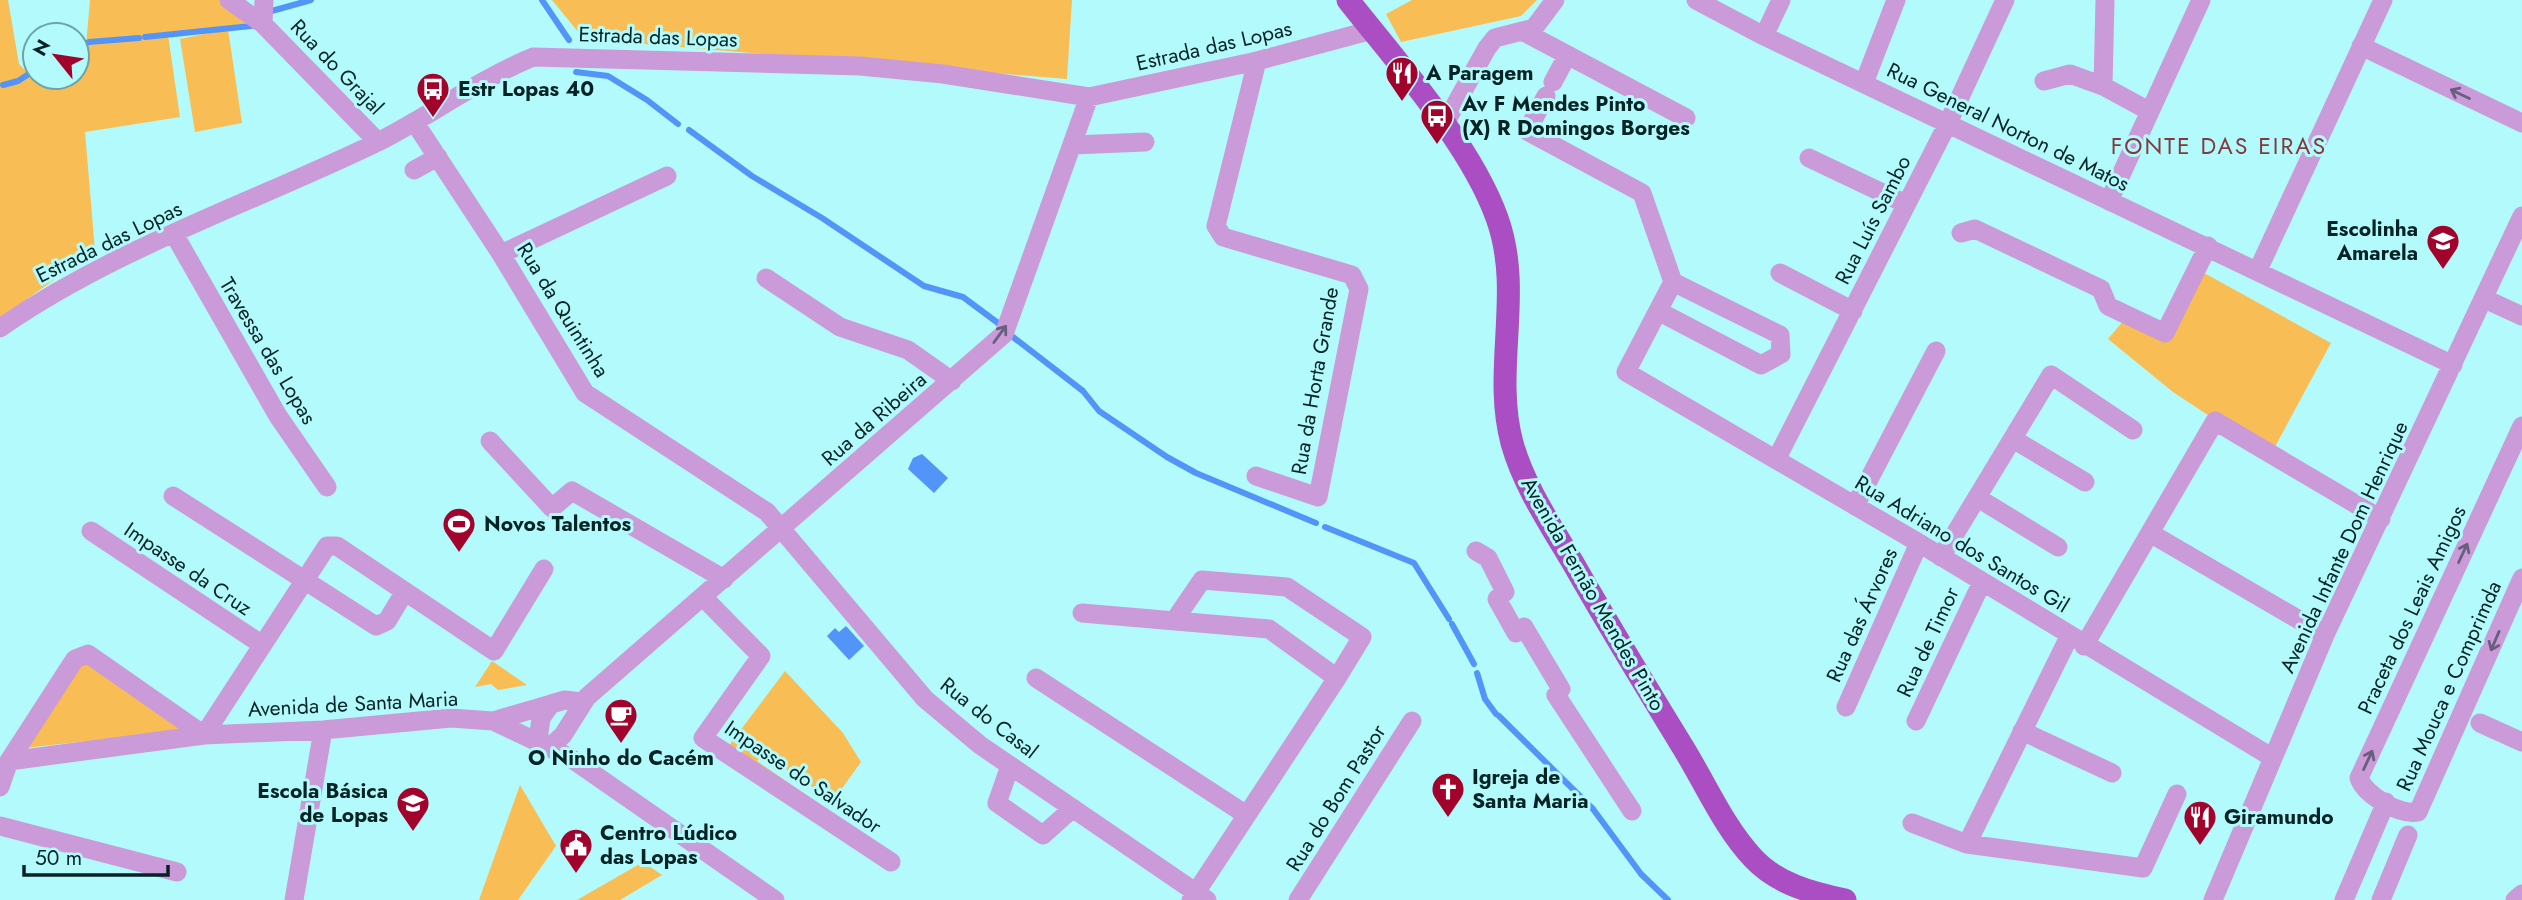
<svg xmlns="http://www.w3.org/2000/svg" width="2522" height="900" viewBox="0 0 2522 900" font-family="Jost,sans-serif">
<rect width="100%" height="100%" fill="#b3fafc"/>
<path fill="#f9bd56" d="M0 0H8L19 64 27 72 35 68V77H77V50L86 45 90 0H223L249 23 168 35 180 117 85 132 95 251 0 318Z
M552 0H1072L1067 79 584 39Z
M1412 0H1537L1521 16 1401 42 1386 14Z
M228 29 242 123 195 132 180 39Z
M2197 269 2331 343 2270 456 2173 392 2108 339 2124 320 2165 333Z
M83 661 186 730 25 748Z
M492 661 527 685 498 690 491 684 475 687Z
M785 671 843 733 861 762 833 801 763 754 757 761 824 807 727 748Z
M520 785 556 846 518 900H479Z
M643 862 662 875 620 900H577Z"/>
<path fill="#5294f8" d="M922 454 948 478 934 493 908 469 913 458Z
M846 626 864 646 849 660 827 636 835 628 839 632Z"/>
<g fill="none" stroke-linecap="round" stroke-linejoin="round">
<path stroke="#5294f8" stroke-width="6" d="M542 0 569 40
M268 12 311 0
M145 37 251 26
M77 47 89 42 139 38
M576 72 608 76 647 100 678 124
M3 85 18 81 35 70
M689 130 752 176 822 218 924 286 963 297 1002 326
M1013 337 1083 391 1099 411 1167 457 1196 473 1316 523
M1325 527 1414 563 1449 619
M1452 624 1474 664
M1477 673 1485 699 1496 714
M1499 716 1593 809 1641 874 1668 900"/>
<path stroke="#ca9bd8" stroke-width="19" d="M229 0 263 24 378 142
M1696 0 1764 36 2453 365
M2105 0 2103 86 2149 111
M263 24 264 0
M1526 33 1686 118
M1764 36 1781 0
M2361 46 2522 123
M2044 81 2070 74 2103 86
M1553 82 1567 56
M1864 83 1896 0
M1546 96 1527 131 1642 193 1673 282
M415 123 501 254 585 393 767 512 925 699 980 745 1207 900
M1444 125 1487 48 1495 38 1534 28 1555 0
M1073 145 1145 142
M1809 158 1906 204
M414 170 438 157
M2109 201 2201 0
M1961 233 1975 229 2101 289 2108 306 2165 333 2208 246
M174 234 278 416 327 487
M501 254 667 176
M2258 270 2383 0
M1780 273 1853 311
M766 278 840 327 908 350 952 381
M2485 299 2522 316
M1658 311 1761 365 1781 354 1780 335 1673 282 1626 372 1919 543 2273 758
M0 328C115 248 252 203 378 142 431 115 478 80 533 57L860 66 943 74 1089 97 1257 61 1372 30
M2522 426 2359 778C2365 795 2400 816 2418 812L2522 578
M2013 439 2085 482
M490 441 552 508 572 491 724 579
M1777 458 1948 123 2005 0
M1256 476 1318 497 1359 289 1352 275 1223 237 1216 226 1257 61
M173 496 376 626 387 621 404 593
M1978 498 2058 547
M1855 506 1936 351
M91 531 261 644
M2150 533 2325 635
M1476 551 1488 558 1505 592 1497 599 1516 633 1524 627 1561 689 1556 695 1632 811
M1941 557 2051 375 2133 430
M703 597 761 656 703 738 891 862
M1082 613 1269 629 1337 678 1191 900
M1174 621 1202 580 1287 587 1362 637 1337 678
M2084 646 2215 421 2381 519
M1036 678 1245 814
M1846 707 1919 543
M493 721 551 704
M1916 721 1982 582
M2480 723 2522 742
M2022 731 2112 773
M538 741 541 718 551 704 565 700 582 702
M550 747 563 735 587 697 1004 334 1089 97
M9 761 204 735 323 730 451 718 493 721 569 757 775 900
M1010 766 997 803 1043 835 1073 808
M0 787 9 761 75 659 88 654 204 735 327 546H337L494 651 544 569
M1912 823 1967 844 2143 868 2177 794
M0 826 177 872
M1967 844 2069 637
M294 900 323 730
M1298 900 1412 721
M2213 900 2325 635 2522 216
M2344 900 2386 802
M2381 900 2408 835
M2515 900 2522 894"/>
<path stroke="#ab4ec3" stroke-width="23" d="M1348 0C1397 62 1471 145 1497 218 1524 292 1492 369 1512 443 1524 486 1550 524 1573 563 1609 626 1646 687 1684 749 1706 785 1724 827 1753 858 1777 884 1812 893 1845 900"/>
</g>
<defs><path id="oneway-shaft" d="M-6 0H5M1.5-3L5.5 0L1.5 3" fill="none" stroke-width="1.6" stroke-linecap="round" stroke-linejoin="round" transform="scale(1.75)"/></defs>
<g stroke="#685f7e">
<use href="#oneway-shaft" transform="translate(2460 94) rotate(-154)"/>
<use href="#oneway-shaft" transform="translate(1000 334) rotate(-54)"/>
<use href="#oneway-shaft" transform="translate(2463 553) rotate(-65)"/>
<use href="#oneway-shaft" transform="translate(2495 641) rotate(113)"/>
<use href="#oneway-shaft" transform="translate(2368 760) rotate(-65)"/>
</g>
<defs>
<symbol id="restaurant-pin" viewBox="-11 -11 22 30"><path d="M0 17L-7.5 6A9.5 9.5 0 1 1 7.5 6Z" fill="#a2032c" stroke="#b3fafc"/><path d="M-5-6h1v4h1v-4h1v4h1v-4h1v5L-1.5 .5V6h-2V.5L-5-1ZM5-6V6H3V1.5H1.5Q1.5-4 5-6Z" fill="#fff"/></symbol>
<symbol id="bus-pin" viewBox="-11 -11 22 30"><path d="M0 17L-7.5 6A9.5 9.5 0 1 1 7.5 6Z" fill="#a2032c" stroke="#b3fafc"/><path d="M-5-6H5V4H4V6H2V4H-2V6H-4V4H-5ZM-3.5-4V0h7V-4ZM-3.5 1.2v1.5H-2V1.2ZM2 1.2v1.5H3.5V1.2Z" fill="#fff"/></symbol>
<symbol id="school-pin" viewBox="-11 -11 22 30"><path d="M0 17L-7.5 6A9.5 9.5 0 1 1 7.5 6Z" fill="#a2032c" stroke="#b3fafc"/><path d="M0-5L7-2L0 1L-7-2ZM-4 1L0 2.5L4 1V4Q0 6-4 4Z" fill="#fff"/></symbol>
<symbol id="stadium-pin" viewBox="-11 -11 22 30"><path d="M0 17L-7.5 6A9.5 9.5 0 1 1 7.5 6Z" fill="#a2032c" stroke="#b3fafc"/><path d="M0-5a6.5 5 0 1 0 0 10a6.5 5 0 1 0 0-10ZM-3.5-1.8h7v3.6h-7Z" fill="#fff"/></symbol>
<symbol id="cafe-pin" viewBox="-11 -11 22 30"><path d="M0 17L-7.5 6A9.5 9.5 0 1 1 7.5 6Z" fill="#a2032c" stroke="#b3fafc"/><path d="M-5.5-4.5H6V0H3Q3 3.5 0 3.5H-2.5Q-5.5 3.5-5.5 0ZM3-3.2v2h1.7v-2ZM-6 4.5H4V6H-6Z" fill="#fff"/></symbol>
<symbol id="church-pin" viewBox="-11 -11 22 30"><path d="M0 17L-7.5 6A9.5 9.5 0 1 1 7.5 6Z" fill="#a2032c" stroke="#b3fafc"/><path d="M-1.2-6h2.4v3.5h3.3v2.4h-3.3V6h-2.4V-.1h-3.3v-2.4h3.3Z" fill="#fff"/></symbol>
<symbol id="civic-pin" viewBox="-11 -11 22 30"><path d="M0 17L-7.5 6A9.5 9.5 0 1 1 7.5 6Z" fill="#a2032c" stroke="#b3fafc"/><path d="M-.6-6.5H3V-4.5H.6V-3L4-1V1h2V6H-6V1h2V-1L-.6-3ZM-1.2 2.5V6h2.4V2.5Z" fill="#fff"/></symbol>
</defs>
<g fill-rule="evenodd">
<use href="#restaurant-pin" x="1383" y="54" width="38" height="52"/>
<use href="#bus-pin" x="414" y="70" width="38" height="52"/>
<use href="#bus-pin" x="1418" y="97" width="38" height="52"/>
<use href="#school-pin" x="2424" y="222" width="38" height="52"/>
<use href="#stadium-pin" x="440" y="505" width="38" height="52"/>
<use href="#cafe-pin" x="602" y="696" width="38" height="52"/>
<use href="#church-pin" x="1429" y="770" width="38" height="52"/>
<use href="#school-pin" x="394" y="784" width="38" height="52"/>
<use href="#restaurant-pin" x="2181" y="798" width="38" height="52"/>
<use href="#civic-pin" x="557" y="826" width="38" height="52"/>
</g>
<g text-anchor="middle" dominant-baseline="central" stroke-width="6" stroke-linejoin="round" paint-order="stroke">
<g font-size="21" fill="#052324" stroke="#b3fafc">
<text transform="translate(658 37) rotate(2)">Estrada das Lopas</text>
<text transform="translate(1214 46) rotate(-13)">Estrada das Lopas</text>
<text transform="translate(337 67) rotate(46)">Rua do Grajal</text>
<text transform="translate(2008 127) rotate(26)">Rua General Norton de Matos</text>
<text transform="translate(1873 220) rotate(-63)">Rua Luís Sambo</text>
<text transform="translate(109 242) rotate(-26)">Estrada das Lopas</text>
<text transform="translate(563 310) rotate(58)">Rua da Quintinha</text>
<text transform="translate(268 351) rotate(59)">Travessa das Lopas</text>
<text transform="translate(1315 381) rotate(-80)">Rua da Horta Grande</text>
<text transform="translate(874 419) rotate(-41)">Rua da Ribeira</text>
<text transform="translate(1962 544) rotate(31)">Rua Adriano dos Santos Gil</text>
<text transform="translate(2344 547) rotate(-65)">Avenida Infante Dom Henrique</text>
<text transform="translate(188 569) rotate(34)">Impasse da Cruz</text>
<text transform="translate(1593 594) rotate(60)">Avenida Fernão Mendes Pinto</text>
<text transform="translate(2412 610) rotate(-65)">Praceta dos Leais Amigos</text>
<text transform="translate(1862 615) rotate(-66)">Rua das Árvores</text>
<text transform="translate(1928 642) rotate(-65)">Rua de Timor</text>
<text transform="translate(2449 686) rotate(-66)">Rua Mouca e Comprimda</text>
<text transform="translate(353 704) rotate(-3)">Avenida de Santa Maria</text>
<text transform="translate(989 718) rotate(38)">Rua do Casal</text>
<text transform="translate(803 777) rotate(34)">Impasse do Salvador</text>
<text transform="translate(1336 798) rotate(-58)">Rua do Bom Pastor</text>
</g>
<g font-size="21" font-weight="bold" fill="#052324" stroke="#b3fafc" text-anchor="start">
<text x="1426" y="73">A Paragem</text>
<text x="458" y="89">Estr Lopas 40</text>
<text x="1462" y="104">Av F Mendes Pinto<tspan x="1462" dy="24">(X) R Domingos Borges</tspan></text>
<text x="2418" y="229" text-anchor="end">Escolinha<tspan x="2418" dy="24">Amarela</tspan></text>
<text x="484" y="524">Novos Talentos</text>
<text x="621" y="758" text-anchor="middle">O Ninho do Cacém</text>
<text x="1472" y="777">Igreja de<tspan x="1472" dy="24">Santa Maria</tspan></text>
<text x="388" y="791" text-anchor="end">Escola Básica<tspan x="388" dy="24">de Lopas</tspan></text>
<text x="2224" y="817">Giramundo</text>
<text x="600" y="833">Centro Lúdico<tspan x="600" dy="24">das Lopas</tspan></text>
</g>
<g font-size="23" letter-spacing="2" fill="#833a3e" stroke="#b3fafc">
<text x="2219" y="146">FONTE DAS EIRAS</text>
</g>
</g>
<g transform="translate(56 56) rotate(300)"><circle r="33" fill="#b3fafc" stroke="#6da4a6" stroke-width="2"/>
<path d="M0-5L12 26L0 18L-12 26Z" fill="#a2032c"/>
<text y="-10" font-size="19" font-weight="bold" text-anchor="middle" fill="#052324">N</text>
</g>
<path d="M24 865v10h144v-10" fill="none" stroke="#052324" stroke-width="3.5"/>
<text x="35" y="865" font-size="21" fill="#052324" stroke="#b3fafc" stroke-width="5" paint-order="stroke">50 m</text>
</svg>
